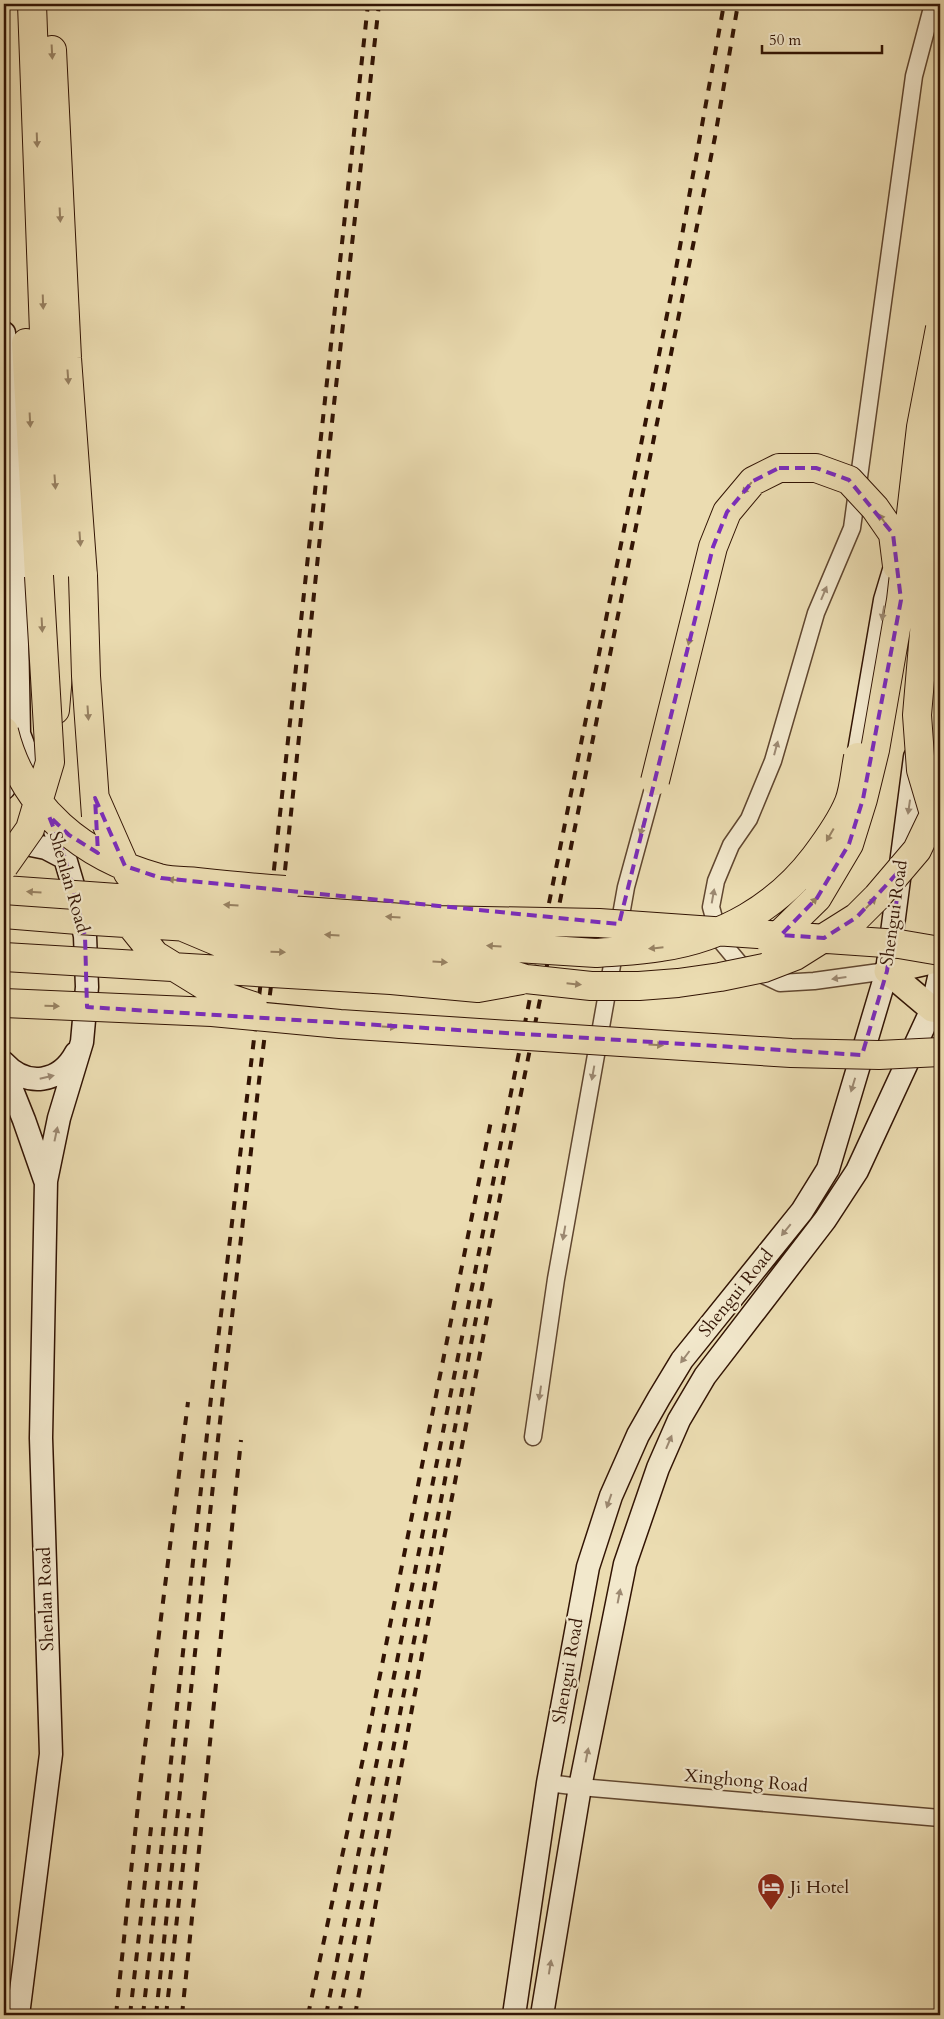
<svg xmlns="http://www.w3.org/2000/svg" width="944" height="2019" viewBox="0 0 944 2019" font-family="Cardo,serif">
<rect width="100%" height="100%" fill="#ebdcb1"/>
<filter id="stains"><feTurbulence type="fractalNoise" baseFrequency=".004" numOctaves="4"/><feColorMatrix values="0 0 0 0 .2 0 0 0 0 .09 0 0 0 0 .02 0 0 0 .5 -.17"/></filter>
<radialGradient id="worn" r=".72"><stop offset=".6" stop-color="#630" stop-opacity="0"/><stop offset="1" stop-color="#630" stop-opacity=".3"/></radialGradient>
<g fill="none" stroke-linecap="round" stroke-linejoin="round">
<defs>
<path id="street" d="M887 971 814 981 780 983 740 964 720 940 711 907 716 881 731 845 749 819 773 761 816 613 852 528 914 76 933 4
M533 1437 556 1279 626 887 655 781
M548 1783 580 1787 940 1818"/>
<path id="secondary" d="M4 333 17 630 19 734 4 788
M930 464 940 398
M19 734 38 784
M858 757 885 600 897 560
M6 849 21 843 46 848 65 858
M4 1063C27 1088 60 1083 76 1053
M4 1070 24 1120 45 1180
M18 2015 51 1754 41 1438 46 1181 59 1118 82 1042 87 987 85 936 75 892 65 858 49 814
M514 2015 548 1783 588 1567 611 1496 638 1435 659 1398 682 1360 802 1211 828 1169 887 971 915 757
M542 2015 580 1787 625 1564 658 1468 679 1420 705 1376 825 1220 857 1171 932 1009 940 973"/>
<path id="primary" d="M887 971 932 1009 940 1010
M887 971 940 959"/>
<path id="highway" d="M32 4 45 360 62 576 58 675 55 710
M52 50 67 358 83 576
M26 343 39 576
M4 914 78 920"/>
</defs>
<use href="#street" stroke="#60462f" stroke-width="19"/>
<use href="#secondary" stroke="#321404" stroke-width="25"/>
<use href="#primary" stroke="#321404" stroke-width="28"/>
<use href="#highway" stroke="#321404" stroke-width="30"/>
<use href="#street" stroke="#f2e8cc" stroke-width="16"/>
<use href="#secondary" stroke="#f2e8cc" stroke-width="22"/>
<use href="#primary" stroke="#ebdcb1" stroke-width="25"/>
<use href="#highway" stroke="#ebdcb1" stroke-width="28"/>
<path stroke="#321404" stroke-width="4" stroke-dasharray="9 9" stroke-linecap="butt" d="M116 2015 140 1786 188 1402
M130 2015 152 1819
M143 2015 211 1398 271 897 368 4
M156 2015 218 1439 259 1081 282 899 333 413 379 4
M166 2015 189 1813
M182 2015 241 1440
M308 2015 367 1740 492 1116
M326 2015 673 285 724 4
M339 2015 377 1833 488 1256 715 137 738 4
M355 2015 438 1569 491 1297"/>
<defs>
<path id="highway-bridge" d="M83 576 86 676 96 816
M4 731C23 809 84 857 159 878 171 881 185 881 197 882 226 885 255 888 285 890
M655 781 713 547 727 512 753 481 779 468H816L849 480 875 508 893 534 897 566
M95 798 128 873 151 902 183 927 221 943 269 952 337 954 481 965 526 979 591 986H639L678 983 720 977 764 968 795 956 857 917 877 897 917 850 940 802
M937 824 921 770 917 715 940 446
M4 866 30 829 50 762 39 576
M4 890 432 920 599 923 899 944 940 951
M122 914 155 955 220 995 253 1006
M78 920 596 953C617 951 639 951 661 947 723 938 777 907 815 857 827 841 841 822 849 802 854 789 855 772 858 757
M771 943 817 898 849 844 863 799 875 750 901 600 921 427 940 328
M4 957 391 980 478 988 522 980
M4 1003 212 1012 340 1024 791 1053 879 1055 940 1052"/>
</defs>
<use href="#highway-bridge" stroke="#321404" stroke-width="30" stroke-linecap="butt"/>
<use href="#highway-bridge" stroke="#ebdcb1" stroke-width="28"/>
</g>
<defs><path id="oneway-solid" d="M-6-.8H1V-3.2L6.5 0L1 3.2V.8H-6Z" transform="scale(1.25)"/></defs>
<g fill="#988263">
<use href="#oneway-solid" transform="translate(52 52) rotate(87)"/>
<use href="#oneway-solid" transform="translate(37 140) rotate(88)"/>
<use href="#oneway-solid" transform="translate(60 215) rotate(87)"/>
<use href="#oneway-solid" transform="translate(43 302) rotate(88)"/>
<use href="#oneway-solid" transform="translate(68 377) rotate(86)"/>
<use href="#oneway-solid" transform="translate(30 420) rotate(87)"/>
<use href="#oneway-solid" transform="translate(55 482) rotate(86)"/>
<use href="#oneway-solid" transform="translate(747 488) rotate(129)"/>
<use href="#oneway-solid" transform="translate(883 520) rotate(-125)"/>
<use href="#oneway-solid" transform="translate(80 539) rotate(86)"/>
<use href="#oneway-solid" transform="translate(42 625) rotate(87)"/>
<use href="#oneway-solid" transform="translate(690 638) rotate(104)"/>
<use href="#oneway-solid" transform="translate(88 713) rotate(86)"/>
<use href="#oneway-solid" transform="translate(830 835) rotate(120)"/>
<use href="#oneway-solid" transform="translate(175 880) rotate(-174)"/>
<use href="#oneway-solid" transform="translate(34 892) rotate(-176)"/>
<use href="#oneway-solid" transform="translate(812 903) rotate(-47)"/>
<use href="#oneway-solid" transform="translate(871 903) rotate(-46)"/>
<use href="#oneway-solid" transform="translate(231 905) rotate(-176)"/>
<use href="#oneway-solid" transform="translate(393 917) rotate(-176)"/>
<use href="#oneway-solid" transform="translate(332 935) rotate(-177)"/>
<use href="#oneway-solid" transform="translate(494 946) rotate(-176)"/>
<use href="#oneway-solid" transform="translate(656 948) rotate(174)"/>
<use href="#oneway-solid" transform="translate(278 952) rotate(2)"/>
<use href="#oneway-solid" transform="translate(440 962) rotate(4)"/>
<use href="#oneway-solid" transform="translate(574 984) rotate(6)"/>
<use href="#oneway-solid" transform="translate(52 1006) rotate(2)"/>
<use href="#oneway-solid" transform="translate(389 1027) rotate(4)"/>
<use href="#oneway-solid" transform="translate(656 1045) rotate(4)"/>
</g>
<g fill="#9c8972">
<use href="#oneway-solid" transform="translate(824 593) rotate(-67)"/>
<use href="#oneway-solid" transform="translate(883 613) rotate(100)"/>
<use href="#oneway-solid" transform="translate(776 748) rotate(-75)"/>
<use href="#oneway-solid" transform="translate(909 807) rotate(98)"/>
<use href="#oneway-solid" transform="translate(642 828) rotate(105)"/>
<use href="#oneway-solid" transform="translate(713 896) rotate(-80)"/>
<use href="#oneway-solid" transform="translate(839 978) rotate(172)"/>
<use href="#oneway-solid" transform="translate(593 1073) rotate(100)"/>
<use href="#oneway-solid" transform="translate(47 1077) rotate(-13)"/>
<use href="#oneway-solid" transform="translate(853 1085) rotate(107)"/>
<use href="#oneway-solid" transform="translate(56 1134) rotate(-78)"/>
<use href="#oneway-solid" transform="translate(786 1230) rotate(129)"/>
<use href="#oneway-solid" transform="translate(564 1233) rotate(100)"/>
<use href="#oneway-solid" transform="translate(685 1357) rotate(127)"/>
<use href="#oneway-solid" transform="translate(540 1393) rotate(98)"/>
<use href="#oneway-solid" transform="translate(669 1442) rotate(-67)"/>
<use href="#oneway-solid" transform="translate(609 1501) rotate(109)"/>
<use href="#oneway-solid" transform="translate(619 1596) rotate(-79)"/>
<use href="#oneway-solid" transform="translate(587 1755) rotate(-79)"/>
<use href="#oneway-solid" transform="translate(550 1967) rotate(-81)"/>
</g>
<path fill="none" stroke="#7b2cbf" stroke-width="4" stroke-dasharray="10 6" stroke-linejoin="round" d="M779 468H816L849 480 893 534 901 600 863 799 849 844 817 898 781 935 824 938 857 917 901 869 887 971 862 1055 87 1007 85 936 65 858 49 816 69 835 98 853 95 798 125 866 161 878 619 924 713 547 727 512 753 481Z"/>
<defs>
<symbol id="hotel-pin" viewBox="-11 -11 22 30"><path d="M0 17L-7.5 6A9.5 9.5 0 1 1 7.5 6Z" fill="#8f2418" stroke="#f2e8cc"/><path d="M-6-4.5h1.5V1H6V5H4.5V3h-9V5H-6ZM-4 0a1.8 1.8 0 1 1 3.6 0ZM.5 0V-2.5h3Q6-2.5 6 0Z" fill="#fff"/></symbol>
</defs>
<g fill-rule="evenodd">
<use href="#hotel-pin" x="755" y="1871" width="32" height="43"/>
</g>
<g text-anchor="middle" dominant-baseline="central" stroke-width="4.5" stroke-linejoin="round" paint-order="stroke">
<g font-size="18" fill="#321404" stroke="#f2e8cc">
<text transform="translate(69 882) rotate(74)">Shenlan Road</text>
<text transform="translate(894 913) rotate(-82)">Shengui Road</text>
<text transform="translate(736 1293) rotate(-51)">Shengui Road</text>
<text transform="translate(46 1599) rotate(-92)">Shenlan Road</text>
<text transform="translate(568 1671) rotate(-80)">Shengui Road</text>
<text transform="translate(746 1781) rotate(5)">Xinghong Road</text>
</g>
<g font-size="18" fill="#321404" stroke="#f2e8cc" text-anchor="start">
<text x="790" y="1887">Ji Hotel</text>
</g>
</g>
<rect width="944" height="2019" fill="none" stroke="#ebdcb1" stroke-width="20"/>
<rect x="5" y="5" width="934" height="2009" fill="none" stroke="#321404" stroke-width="2.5"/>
<rect x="10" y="10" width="924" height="1999" fill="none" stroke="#321404"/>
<path d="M762 45v8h120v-8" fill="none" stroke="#321404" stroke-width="2.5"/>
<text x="769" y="45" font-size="15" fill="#321404" stroke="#f2e8cc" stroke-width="4" paint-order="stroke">50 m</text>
<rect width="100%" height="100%" filter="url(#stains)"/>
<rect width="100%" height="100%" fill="url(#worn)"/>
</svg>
